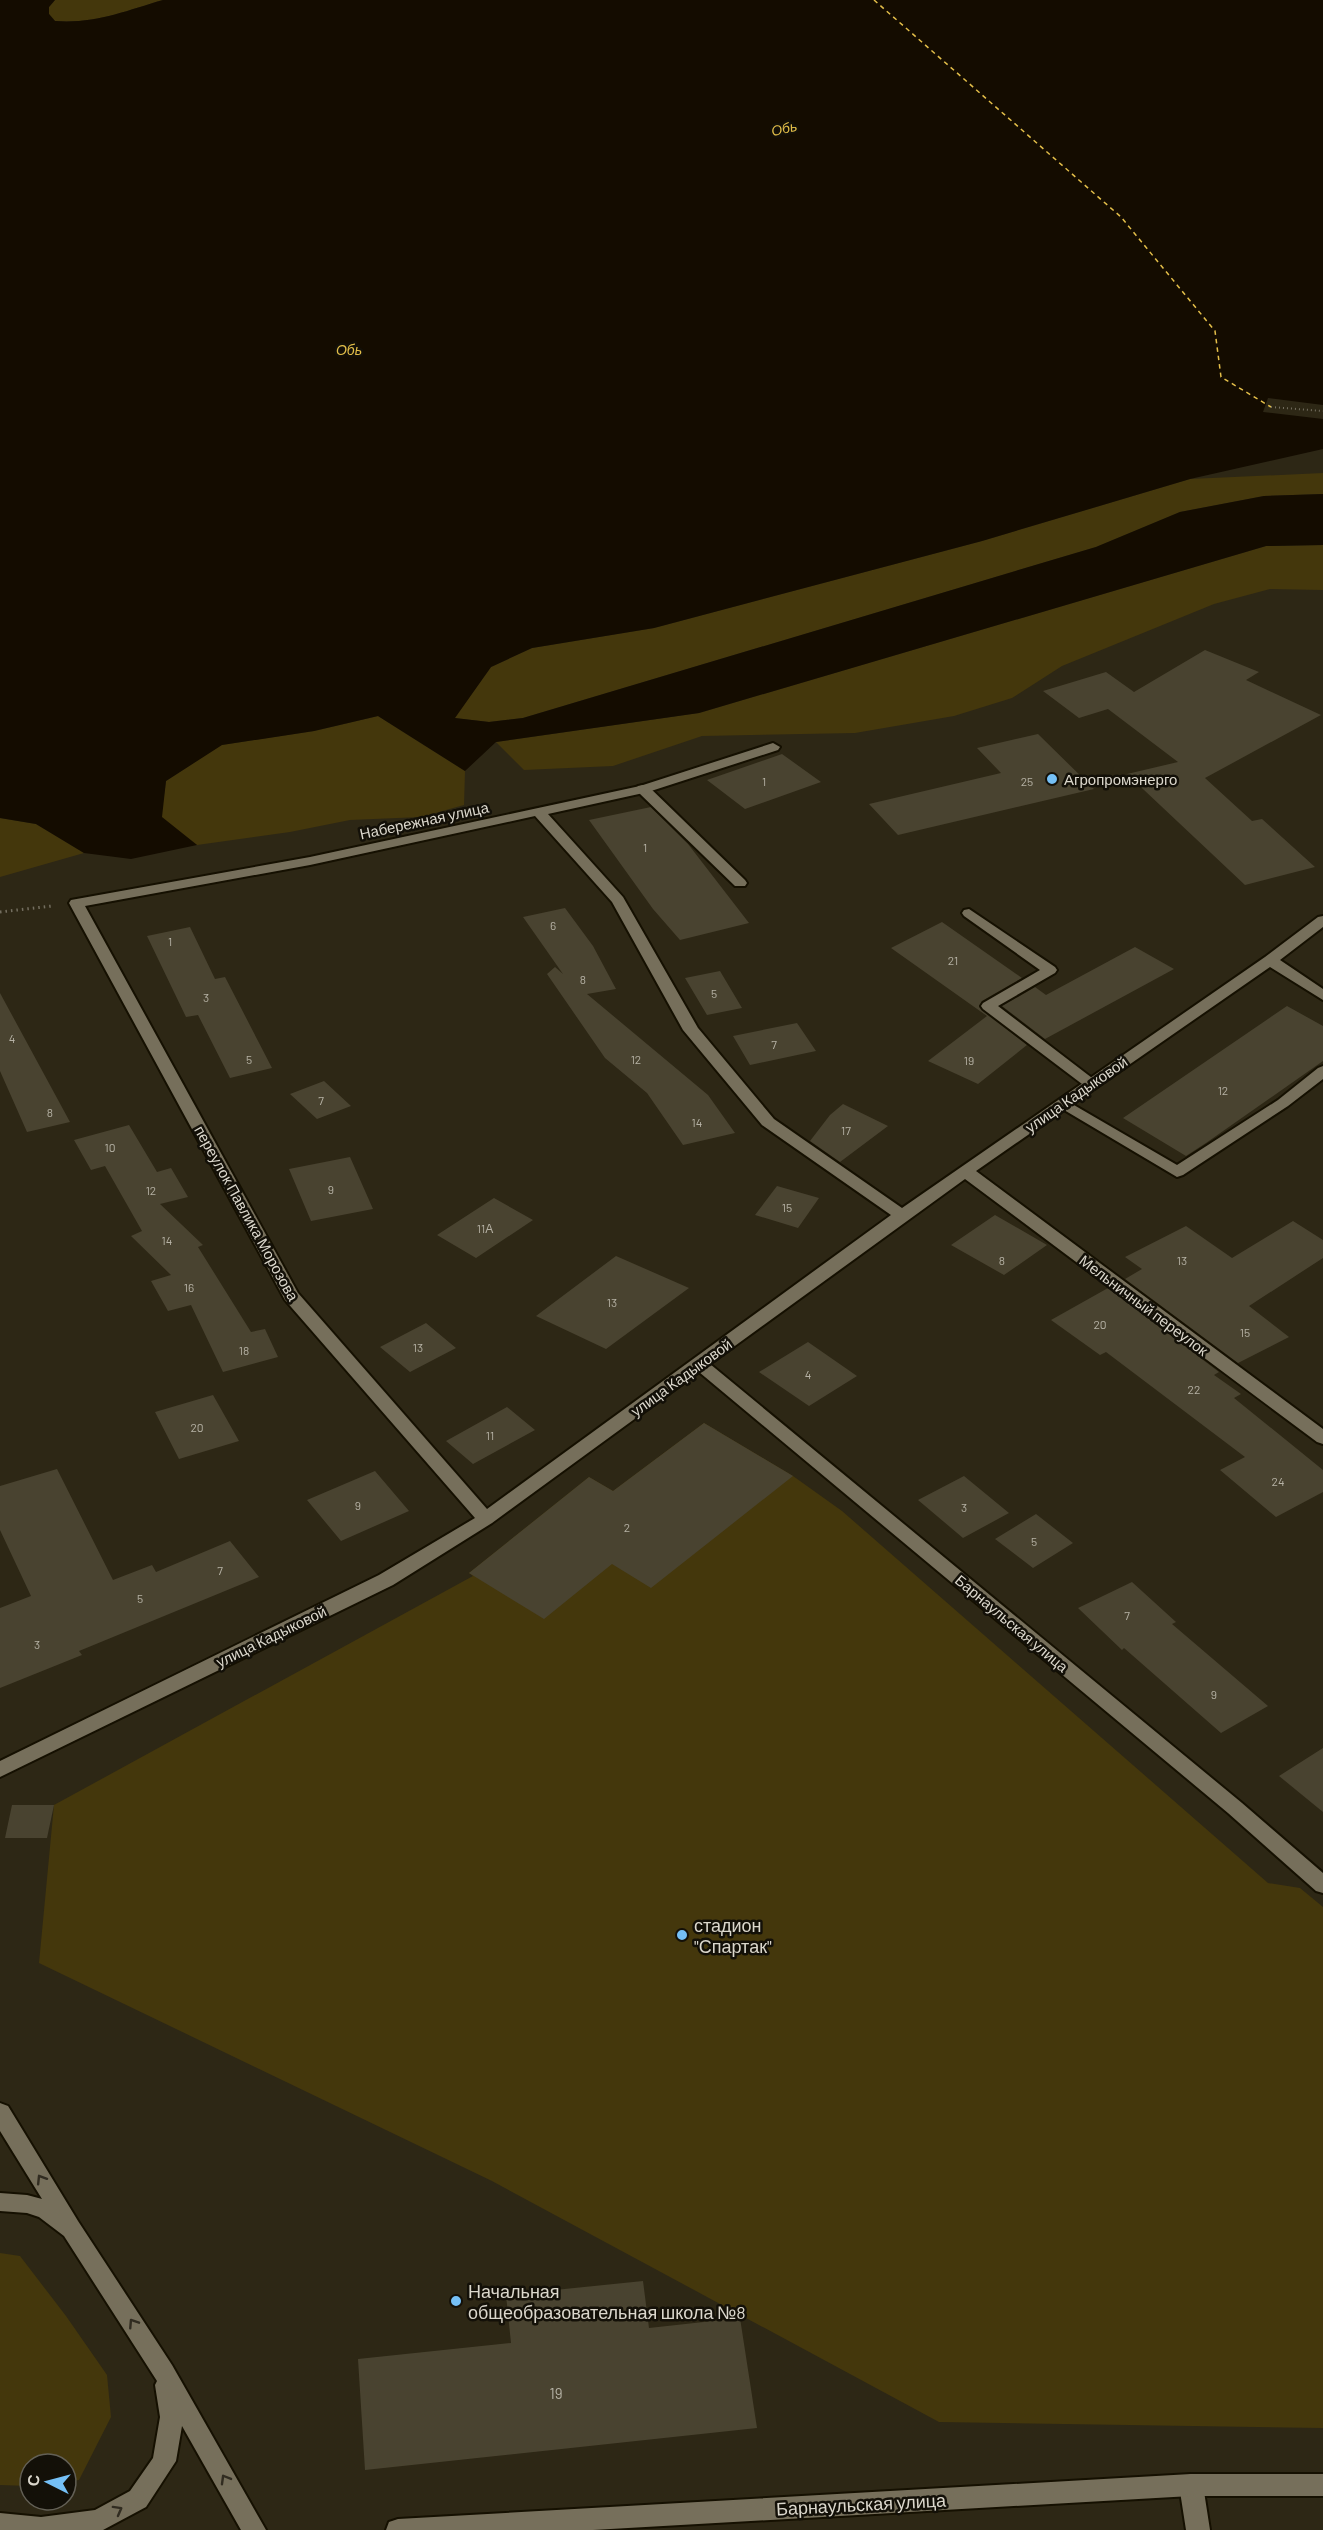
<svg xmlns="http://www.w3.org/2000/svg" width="1323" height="2530" viewBox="0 0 1323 2530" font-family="Barlow,sans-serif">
<rect width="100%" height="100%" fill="#2d2715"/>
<path fill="#44370c" d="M55 0H163C125 11 95 24 55 21L49 14V7Z
M1323 473V494L1264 496 1180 512 1096 547 523 718 489 722 454 718 491 667 532 648 654 628 982 541 1190 479Z
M1323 545V590L1270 589 1214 604 1062 666 1012 698 954 716 855 733 702 736 613 766 524 770 496 742 699 713 1266 546Z
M378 716 465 771 464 805 421 817 350 820 290 832 197 845 161 817 166 781 221 745 314 731Z
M0 818 36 824 84 853 0 877Z
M704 1423 793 1476 842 1511 1268 1883 1300 1888 1323 1907V2428L939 2422 492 2181 39 1963 54 1805 473 1576 469 1573 589 1477 613 1491Z
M0 2253 20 2256 66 2316 107 2375 111 2417 79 2480 66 2482V2464H30V2486L0 2485Z"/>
<path fill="#140c00" d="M0 0H55L49 7V14L55 21C95 24 125 11 163 0H1323V449L1190 479 982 541 654 628 532 648 491 667 455 718 489 722 523 718 1096 547 1180 512 1264 496 1323 494V545L1266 546 699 713 496 742 465 771 378 716 314 731 222 745 166 781 162 817 197 845 131 859 84 853 36 824 0 818Z"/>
<path fill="#2d2715" d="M1268 398 1323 405V419L1263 412Z"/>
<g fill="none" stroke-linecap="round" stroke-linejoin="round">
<path stroke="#e4bf49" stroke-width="1.5" stroke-dasharray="4.5 4" stroke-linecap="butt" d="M874 0 1121 217 1215 331 1221 377 1271 407"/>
</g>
<path fill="#494330" d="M1205 650 1259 672 1246 680 1321 715 1205 778 1252 821 1262 819 1315 867 1245 885 1127 774 1178 762 1108 709 1079 718 1043 691 1106 672 1134 692Z
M1038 734 1094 789 898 835 869 804 1001 773 977 748Z
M782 754 821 782 745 809 707 780Z
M651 807 688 844 749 923 680 940 653 909 589 820Z
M565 908 593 946 616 989 587 994 708 1095 735 1133 683 1145 647 1093 605 1058 547 974 555 967 563 974 523 917Z
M942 922 1022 978 982 1001 979 1007 1027 1045 978 1084 928 1061 987 1016 891 948Z
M190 927 215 979 225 977 272 1068 230 1078 198 1015 186 1017 147 936Z
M1135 947 1174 969 1045 1039 1002 1006 1035 987 1046 995Z
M720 971 742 1008 707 1015 685 978Z
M0 993 70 1122 27 1132 0 1071Z
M1287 1006 1323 1026V1061L1206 1143 1186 1156 1123 1118Z
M797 1023 816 1051 750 1065 733 1036Z
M324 1081 351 1106 317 1119 290 1094Z
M843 1104 888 1126 840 1162 810 1141 830 1115Z
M129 1125 157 1172 171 1168 188 1197 160 1204 203 1245 198 1247 251 1332 265 1329 278 1357 223 1372 191 1305 168 1311 151 1281 171 1275 131 1236 142 1231 105 1166 91 1170 74 1140Z
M350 1157 373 1209 311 1221 289 1169Z
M777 1186 819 1198 798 1228 755 1215Z
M494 1198 533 1220 476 1258 437 1235Z
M995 1215 1047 1245 1004 1275 951 1245Z
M1293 1221 1323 1240V1258L1249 1306 1289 1337 1238 1363 1125 1279 1142 1269 1125 1257 1186 1226 1232 1258Z
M616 1256 689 1288 606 1349 536 1316Z
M1108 1288 1219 1372 1214 1375 1241 1394 1234 1398 1323 1470V1492L1276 1517 1220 1470 1245 1457 1106 1352 1100 1355 1051 1320Z
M426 1323 456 1348 410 1372 380 1347Z
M808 1342 857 1376 809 1406 759 1372Z
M213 1395 239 1441 179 1459 155 1412Z
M507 1407 535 1430 473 1464 446 1441Z
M704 1423 793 1476 651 1588 612 1564 544 1619 469 1573 589 1477 613 1491Z
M57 1469 113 1580 152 1565 156 1572 230 1541 259 1577 79 1651 82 1655 0 1688V1608L31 1596 0 1530V1486Z
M375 1471 409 1511 341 1541 307 1500Z
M964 1476 1009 1513 963 1538 918 1500Z
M1036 1514 1073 1543 1033 1568 995 1539Z
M1132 1582 1176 1622 1172 1624 1268 1706 1221 1733 1124 1648 1122 1650 1078 1608Z
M1323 1748V1812L1279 1776Z
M12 1805H54L47 1838H5Z
M643 2281 649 2328 740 2318 757 2428 365 2470 358 2359 511 2343 506 2295Z"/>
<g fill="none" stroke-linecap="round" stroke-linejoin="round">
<defs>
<path id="service" d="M643 785 648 786 745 880 747 883 745 886H735L638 792 636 789 638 786Z
M969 909 1055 967 1057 970 1055 973 998 1006 1096 1081 1099 1084 1096 1087H1086L983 1009 981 1006 983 1003 1040 970 964 916 962 913 964 910Z
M1323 1066V1079L1288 1106 1183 1175 1177 1177 1054 1104 1062 1099 1067 1101 1177 1165 1278 1100 1318 1068Z"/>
<path id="minor" d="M773 743 780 747 778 750 648 792 548 814 623 897 698 1028 774 1119 902 1208 1265 957 1318 917 1323 916V927L1280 960 1323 989V1000L1270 967 976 1171 1323 1429V1444L1317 1442 965 1179 710 1364 1242 1803 1323 1873V1893L1316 1891 1228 1813 699 1372 492 1523 393 1585 0 1777V1761L379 1575 475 1518 285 1300 69 903 71 900 310 857 640 786ZM535 816 612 902 683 1030 762 1125 891 1215 487 1509 298 1293 85 906 310 865Z
M1191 2474 1199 2477 1203 2485 1210 2530H1186L1179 2485 1183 2477Z"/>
<path id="tertiary" d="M0 2103 8 2106 78 2221 172 2365 266 2530H241L182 2426 176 2461 146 2507 103 2530H0V2513L41 2517 95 2510 130 2491 153 2458 160 2417 155 2385 157 2381 64 2236 39 2217 27 2213 0 2211V2193L27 2195 42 2199 0 2131Z
M1191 2474H1323V2496H1191L593 2530H386L389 2522 398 2519Z"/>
</defs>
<use href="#service" stroke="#151001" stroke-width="4"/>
<use href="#minor" stroke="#151001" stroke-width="4"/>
<use href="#tertiary" stroke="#151001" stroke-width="4"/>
<path stroke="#746f60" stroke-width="2" stroke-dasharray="1 3" stroke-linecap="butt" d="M1271 407 1323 411"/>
<path stroke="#746f60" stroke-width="3" stroke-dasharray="1.5 4" stroke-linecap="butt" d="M0 912 52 906"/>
<use href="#service" fill="#766f5b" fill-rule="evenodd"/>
<use href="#minor" fill="#766f5b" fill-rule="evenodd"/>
<use href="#tertiary" fill="#766f5b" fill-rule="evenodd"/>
</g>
<defs><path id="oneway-chevron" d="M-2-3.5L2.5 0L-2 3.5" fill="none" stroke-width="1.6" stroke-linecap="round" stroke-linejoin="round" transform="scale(1.5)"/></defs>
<g stroke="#312c21">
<use href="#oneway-chevron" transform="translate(41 2179) rotate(-122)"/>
<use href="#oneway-chevron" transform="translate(133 2323) rotate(-123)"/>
<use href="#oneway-chevron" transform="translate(225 2479) rotate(-120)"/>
<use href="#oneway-chevron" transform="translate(118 2510) rotate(-29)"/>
</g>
<g fill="#75c0f6" stroke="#131008" stroke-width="2">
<circle cx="1052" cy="779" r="6"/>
<circle cx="682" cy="1935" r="6"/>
<circle cx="456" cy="2301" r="6"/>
</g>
<g text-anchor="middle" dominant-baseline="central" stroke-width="5" stroke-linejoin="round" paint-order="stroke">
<g font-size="12" fill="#b6b2a5">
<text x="764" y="781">1</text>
<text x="1027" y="781">25</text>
<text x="645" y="847">1</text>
<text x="553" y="925">6</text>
<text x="170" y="941">1</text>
<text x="953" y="960">21</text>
<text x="583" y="979">8</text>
<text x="714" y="993">5</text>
<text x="206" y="997">3</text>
<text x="12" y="1038">4</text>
<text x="774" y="1044">7</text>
<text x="249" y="1059">5</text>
<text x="636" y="1059">12</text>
<text x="969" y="1060">19</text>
<text x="1223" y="1090">12</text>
<text x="321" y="1100">7</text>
<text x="50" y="1112">8</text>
<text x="697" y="1122">14</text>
<text x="846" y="1130">17</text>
<text x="110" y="1147">10</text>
<text x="331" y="1189">9</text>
<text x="151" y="1190">12</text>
<text x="787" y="1207">15</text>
<text x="485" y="1228">11А</text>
<text x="167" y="1240">14</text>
<text x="1002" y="1260">8</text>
<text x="1182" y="1260">13</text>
<text x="189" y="1287">16</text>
<text x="612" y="1302">13</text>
<text x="1100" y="1324">20</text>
<text x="1245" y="1332">15</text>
<text x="418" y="1347">13</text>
<text x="244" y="1350">18</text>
<text x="808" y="1374">4</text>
<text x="1194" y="1389">22</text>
<text x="197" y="1427">20</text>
<text x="490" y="1435">11</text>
<text x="1278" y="1481">24</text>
<text x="358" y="1505">9</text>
<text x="964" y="1507">3</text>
<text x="627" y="1527">2</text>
<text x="1034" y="1541">5</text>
<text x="220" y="1570">7</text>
<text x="140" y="1598">5</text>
<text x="1127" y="1615">7</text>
<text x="37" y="1644">3</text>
<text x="1214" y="1694">9</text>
</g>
<g font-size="14" font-style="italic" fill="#e4bf49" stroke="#131008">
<text transform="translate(784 128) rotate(-13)">Обь</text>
<text x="349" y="349">Обь</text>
</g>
<g font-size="15" fill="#dbd7cc" stroke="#131008" text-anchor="start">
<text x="1064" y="779">Агропромэнерго</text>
</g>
<g font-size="15" fill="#dbd7cc" stroke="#131008">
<text transform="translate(424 820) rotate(-12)">Набережная улица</text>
<text transform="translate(1076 1094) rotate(-35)">улица Кадыковой</text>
<text transform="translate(247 1213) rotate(61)">переулок Павлика Морозова</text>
<text transform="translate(1144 1305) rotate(37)">Мельничный переулок</text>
<text transform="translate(681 1377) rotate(-36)">улица Кадыковой</text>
<text transform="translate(1012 1623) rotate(40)">Барнаульская улица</text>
<text transform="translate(271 1636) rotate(-26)">улица Кадыковой</text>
</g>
<g font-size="15" fill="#b6b2a5">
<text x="556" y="2393">19</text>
</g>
<g font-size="18" fill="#dbd7cc" stroke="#131008" text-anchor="start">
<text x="694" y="1925">стадион<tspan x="694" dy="21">"Спартак"</tspan></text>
<text x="468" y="2291">Начальная<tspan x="468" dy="21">общеобразовательная школа №8</tspan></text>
</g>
<g font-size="18" fill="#dbd7cc" stroke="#131008">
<text transform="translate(861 2504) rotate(-3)">Барнаульская улица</text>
</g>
</g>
<g transform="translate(48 2482) rotate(276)"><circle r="28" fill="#131008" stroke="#636056" stroke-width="1.5"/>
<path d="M0-4.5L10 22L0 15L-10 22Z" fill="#75c0f6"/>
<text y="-9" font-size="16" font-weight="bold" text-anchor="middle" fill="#dbd7cc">С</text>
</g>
</svg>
